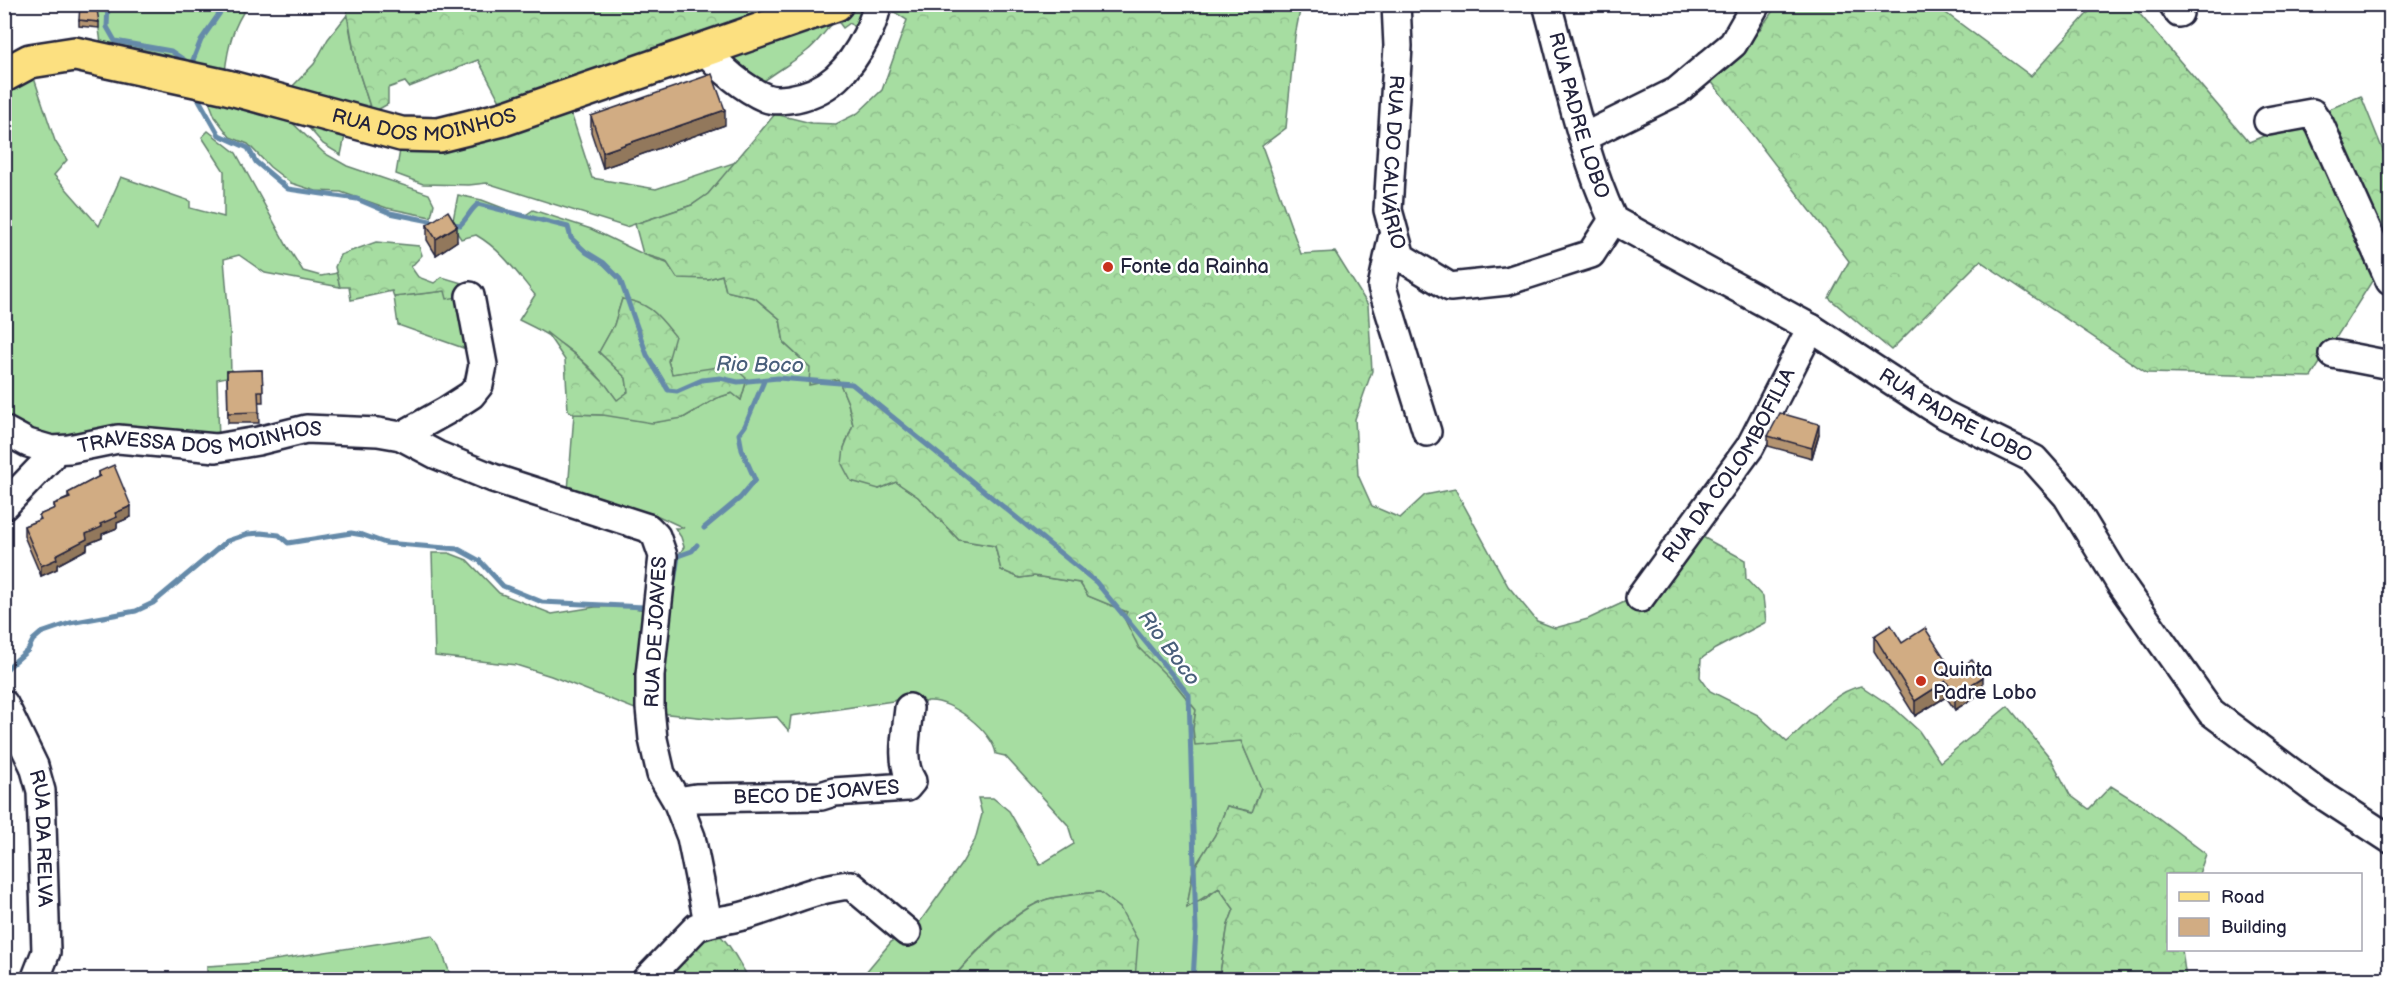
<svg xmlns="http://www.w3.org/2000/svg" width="2395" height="984" viewBox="0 0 2395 984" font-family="'Balsamiq Sans',sans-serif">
<defs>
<pattern id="forest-crowns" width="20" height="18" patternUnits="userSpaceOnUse" patternTransform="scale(1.5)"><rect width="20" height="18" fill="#a6dda1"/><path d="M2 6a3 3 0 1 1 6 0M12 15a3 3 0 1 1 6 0" fill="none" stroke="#8fbd8c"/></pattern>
</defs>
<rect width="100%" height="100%" fill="#fff"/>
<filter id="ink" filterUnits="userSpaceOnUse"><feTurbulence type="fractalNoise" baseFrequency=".0167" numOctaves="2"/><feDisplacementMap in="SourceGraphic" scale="12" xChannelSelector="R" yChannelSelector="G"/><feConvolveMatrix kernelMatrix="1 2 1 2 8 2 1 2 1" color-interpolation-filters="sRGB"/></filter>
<g filter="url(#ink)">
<path fill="#a6dda1" stroke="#64806e" stroke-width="1.5" d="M83 5H248C233 26 228 46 225 72L194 67 170 56 141 49 101 43 96 8Z
M854 9H859L864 13 859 23 854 27 850 23 843 28 837 20C825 29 819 42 807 51 792 63 775 72 760 84L730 61 731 55Z
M347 15 356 63 372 113 291 88 314 64 328 39Z
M33 75 55 141 67 160 54 175 99 226 121 177 190 201V208L224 217V171L202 137 208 131 236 153 287 246 303 271 321 276 337 273 340 287 265 273 239 255 224 259 230 331 231 376 217 379 219 440 51 441 5 417 4 91Z
M207 96 284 115 324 153 347 166 429 194 434 204 431 217 387 208 341 192 316 191 291 183 270 167 248 144 230 137 215 117Z
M570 110 592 178 656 189 736 162 708 194 692 205 626 227 487 183 469 185 423 184 396 174 401 144Z
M302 120 346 131 341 155 323 144Z
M458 195 482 200 524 216 533 210 591 229 643 254 708 279 722 275 726 291 755 298 780 319 784 343 810 367 838 378 848 403 853 425 844 448 879 489 896 482 918 497 959 540 995 546 1001 570 1020 578 1034 576 1080 583 1088 596 1127 612 1176 685 1196 710 1193 729 1195 744 1241 741 1261 787 1253 812 1227 806 1215 835 1193 870 1187 907 1206 898 1219 888 1234 909 1228 925 1219 979H1135V971L1120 908 1099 892C1083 894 1064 895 1048 899 1015 908 974 953 952 979H860L897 935 914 930 962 863 975 840 982 814 978 798H993L1009 811 1040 865 1074 844 1068 825 1005 756 996 754C993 732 952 699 928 701 924 702 919 705 915 708L908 696 893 701 791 716 789 731 777 717 726 720 659 713 667 620 678 556 684 547 681 537 675 528H684L654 514 605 503 568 491 574 414 683 418 717 398 732 393 741 400 747 379 688 372 672 374 668 361 622 299 614 325 599 352 626 378 628 392 617 401C593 364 558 338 519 320L535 295C517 273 502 250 476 235L461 239 452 225Z
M445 291 463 296 472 351 398 325 394 297Z
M432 553H449L467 560 499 593 552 614 595 607 625 606 644 610 635 709 551 676 516 665 435 656Z
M432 935 439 944 452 979H207V966L256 963Z"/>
<path fill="url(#forest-crowns)" stroke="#64806e" stroke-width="1.5" d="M346 5H803L503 107 478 60 409 87 405 82 388 88V104L372 113 356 63Z
M889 5H1301L1295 36 1286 128 1262 146 1301 254 1335 252 1368 305 1372 371 1355 419 1358 475 1372 506 1400 518 1425 495 1455 489 1508 586 1537 621 1555 628 1588 619 1633 598 1699 535 1745 560 1746 579 1763 597 1766 622 1715 649 1701 659 1700 677 1710 691 1758 715 1787 742C1809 723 1832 692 1861 686L1894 708 1919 731 1940 762 2008 706 2051 759 2070 795 2089 809 2111 786 2140 804 2206 854 2199 874H2168V950H2182L2186 979H1219L1228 925 1234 909 1219 888 1187 908 1193 870 1215 835 1227 806 1252 812 1261 788 1241 741 1195 745 1193 729 1196 710 1176 685 1139 648 1124 618 1127 612 1088 596 1080 583 1034 576 1020 578 1001 570 995 546 959 540 918 497 896 482 879 489 851 481 842 464 844 448 853 425 848 403 838 379 809 385 810 367 784 343 780 319 755 298 726 291 722 275 708 279 677 278 666 261 643 254 635 224 692 205 708 194 775 114 811 123 836 124 858 113 882 90 907 20 888 8Z
M1777 5H1935L2031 76 2095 5H2132L2249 142 2361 96 2390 168V269L2372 281 2311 377 2147 373 1980 261 1891 350 1829 298 1849 261 1711 81 1751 42Z
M376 242 419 246 422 255 411 267 418 277 434 283 442 277 462 283 463 296 447 299 445 291 394 297 392 291 351 300 349 287H340L335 267 340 255Z
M622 299C649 302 658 315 675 336L668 361 672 374 718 367 736 369 747 379 741 400 732 393 717 398 683 418 652 423 603 415 574 414 568 410 565 360 546 332 580 359 606 385 617 400 628 392 626 378 599 352 614 325Z
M1100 892 1120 908 1138 941 1135 979H952C974 954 1016 908 1048 899 1064 895 1083 894 1100 892Z
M715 933C729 938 740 967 750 979L658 980 689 946Z"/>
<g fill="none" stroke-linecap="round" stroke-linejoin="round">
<path stroke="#658aa9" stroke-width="5" d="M108 4 107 27 115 41 171 51 190 64
M191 65 201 40 226 4
M196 90 198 98 219 135 248 148 256 162 288 189 357 199 390 213 440 223
M452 224 460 225C468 218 470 210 478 204L568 227 571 238 586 252 604 263 620 279 647 355 668 390 677 391 702 380 720 378 738 382 778 378 852 384 1096 582 1189 695 1196 929 1193 980
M704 528 740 498 755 480 742 450 739 434 745 426 764 381
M674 582 678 556 692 551 697 545
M4 671 28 650 33 640 41 633 70 623 136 611 153 603 227 541 248 534 261 533 279 535 288 543 351 533 363 535 385 543 458 549 480 561 503 586 542 602 644 607"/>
<defs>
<g id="minor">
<path id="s1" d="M1396 4 1398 46 1388 210 1401 257 1450 287 1507 281 1591 254 1613 220"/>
<path id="s2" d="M1547 4C1567 76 1582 153 1613 220L1811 328 1943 414 2034 459 2067 496 2120 583 2211 712 2318 792 2390 839"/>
<path d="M2173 4 2179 13"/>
<path d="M705 50C720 68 744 89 766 98 774 101 782 100 789 99 828 94 850 69 867 35 871 26 876 15 877 4"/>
<path d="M2268 121 2312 113 2320 125 2390 281"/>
<path d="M1584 137 1677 91 1733 44 1756 4"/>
<path d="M1393 235 1382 287 1427 432"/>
<path d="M2333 354 2390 365"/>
<path id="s3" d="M4 430 28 443 52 450 69 449 118 439 216 448 258 441 306 429 378 432 401 436 437 455 493 478 648 528 656 536 663 556 650 675V708L653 739 661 774 677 801 691 837 708 922"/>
<path d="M401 436 446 411 471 395 479 385 483 365 470 296"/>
<path d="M4 506 50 458 52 450"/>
<path id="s4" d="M1640 598 1750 447 1811 328"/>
<path id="s5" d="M4 704 34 766 41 791 46 952 35 980"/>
<path id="s6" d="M677 801 696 798 821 796 834 792 907 787 912 781C899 762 907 730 909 708"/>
<path d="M646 980 697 927C712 921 727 920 743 916 780 906 812 888 851 885L907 932"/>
</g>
<g id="major">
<path id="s7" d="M4 75 30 61 75 54 227 87 401 134 439 135 503 119 836 4"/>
</g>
</defs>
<use href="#minor" stroke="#22223b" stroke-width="32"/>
<use href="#major" stroke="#22223b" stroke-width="38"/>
<use href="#minor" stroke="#fff" stroke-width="27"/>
<use href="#major" stroke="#fce080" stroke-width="33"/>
</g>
<path fill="#b49471" stroke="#22223b" stroke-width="1.5" d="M79 20 99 22V28L79 26Z
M591 116 725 125 603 168 591 132Z
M427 225 457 241 436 255 427 240Z
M262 370 263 402H258L259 423H228L227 371Z
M1819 434 1812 458 1768 446V436Z
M98 472 131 517 117 523V528L102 534V538L87 544V549L57 565V569L41 576 24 536V526L39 520V515L54 509V504L68 498V493L98 477Z
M1874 636 1902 643 1953 671 1983 692 1955 710 1946 697 1915 716 1874 651Z"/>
<path fill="#92785c" stroke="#22223b" stroke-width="1.5" d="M725 110V125L603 168V152Z
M457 226V241L436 255V239Z
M1819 424V434L1812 458V448Z
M131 506V517L117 523V528L102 534V538L87 544V549L57 565V569L41 576V566L115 513Z
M1983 677V692L1955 710V695Z
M1946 681V697L1915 716V701Z"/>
<path fill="#d1ac83" stroke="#22223b" stroke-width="1.5" d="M80 4H96L99 22 79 20Z
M712 74 725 110 603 152 591 116Z
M448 211 457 226 436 239 427 225Z
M262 370 263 391H258L259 412 228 413 227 371Z
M1780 413 1819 424 1812 448 1768 436Z
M114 465 131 506 115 513 117 517 100 524 102 527 86 534 87 539 56 555 57 559 41 566 24 526 41 519 39 515 55 508 54 504 70 498 68 493 100 476 98 472Z
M1891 625 1902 643 1925 628 1953 671 1972 660 1983 677 1955 695 1946 681 1915 701 1874 636Z"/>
</g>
<g fill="#c8321e" stroke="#fff" stroke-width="2">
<circle cx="1108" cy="267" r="6"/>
<circle cx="1921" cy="681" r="6"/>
</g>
<g text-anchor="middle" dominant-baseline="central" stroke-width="5" stroke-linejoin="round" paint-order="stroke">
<g font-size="20" fill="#22223b" stroke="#fff">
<text stroke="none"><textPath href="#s7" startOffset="434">RUA DOS MOINHOS</textPath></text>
<text stroke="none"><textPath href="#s2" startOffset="116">RUA PADRE LOBO</textPath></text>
<text stroke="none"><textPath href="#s1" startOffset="159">RUA DO CALVÁRIO</textPath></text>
<text stroke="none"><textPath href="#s2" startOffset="621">RUA PADRE LOBO</textPath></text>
<text stroke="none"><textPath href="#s3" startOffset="202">TRAVESSA DOS MOINHOS</textPath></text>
<text stroke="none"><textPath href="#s4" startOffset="160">RUA DA COLOMBOFILIA</textPath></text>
<text transform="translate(656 632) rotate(-87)">RUA DE JOAVES</text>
<text stroke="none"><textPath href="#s6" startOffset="140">BECO DE JOAVES</textPath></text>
<text stroke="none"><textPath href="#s5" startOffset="142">RUA DA RELVA</textPath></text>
</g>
<g font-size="20" fill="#22223b" stroke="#fff" text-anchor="start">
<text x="1120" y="267">Fonte da Rainha</text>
<text x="1933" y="670">Quinta<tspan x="1933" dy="23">Padre Lobo</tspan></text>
</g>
<g font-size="21" font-style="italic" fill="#495f7b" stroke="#fff">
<text transform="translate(760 365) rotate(1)">Rio Boco</text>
<text transform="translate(1169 648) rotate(53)">Rio Boco</text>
</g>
</g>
<rect width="2395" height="984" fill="none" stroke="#fff" stroke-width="24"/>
<rect x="12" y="12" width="2371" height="960" fill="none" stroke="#22223b" stroke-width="2" filter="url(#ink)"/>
<rect x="2167" y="873" width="195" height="78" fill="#ffffff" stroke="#a7a7b1" stroke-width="1.5"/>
<rect x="2179" y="892" width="30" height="9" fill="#fce080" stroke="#a7a7b1" stroke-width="1.5"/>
<text x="2221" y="903" font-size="18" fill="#22223b">Road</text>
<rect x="2179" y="918" width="30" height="18" fill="#d1ac83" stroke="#a7a7b1" stroke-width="1.5"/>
<text x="2221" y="933" font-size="18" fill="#22223b">Building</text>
</svg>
